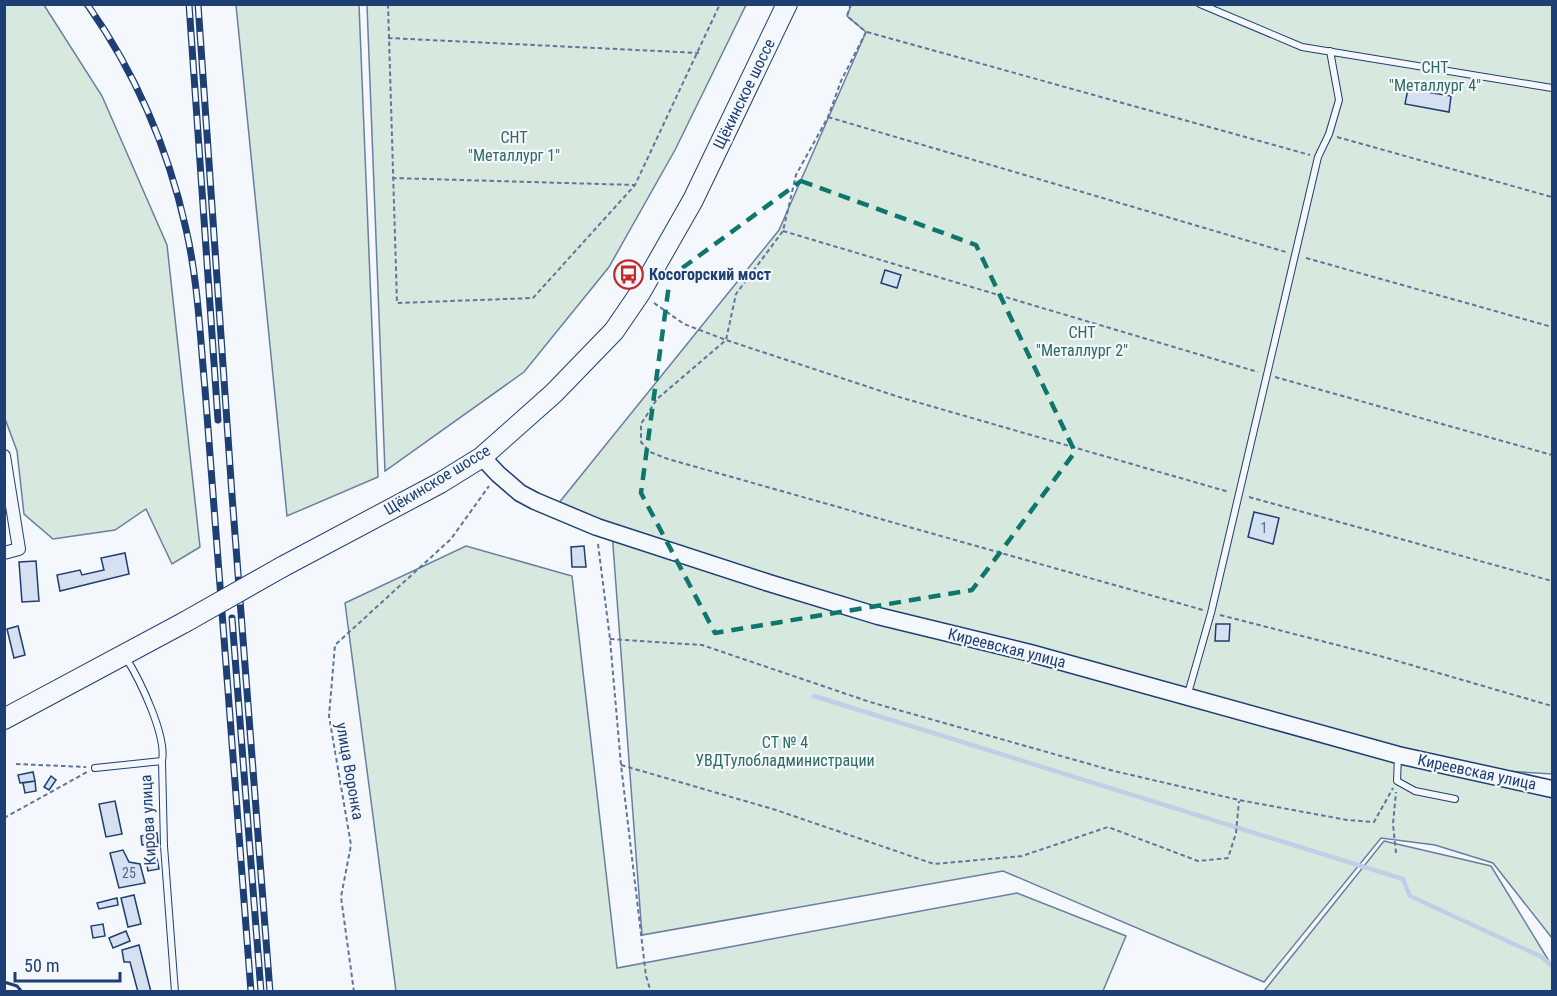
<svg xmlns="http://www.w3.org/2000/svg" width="1557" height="996" viewBox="0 0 1557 996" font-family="'Roboto Condensed',sans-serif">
<rect width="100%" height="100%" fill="#f4f7fb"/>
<path fill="#d7e8df" stroke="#687fa3" stroke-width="1.5" d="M5 4 44 5 102 96 167 245 200 547 172 564 146 509 115 530 53 539 24 514 17 451 4 416Z
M236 5H359L378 477 287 516Z
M367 5H746L675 150 609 267 524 372 385 471Z
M851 5H1552V774L1459 768 1552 789V938L1493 863 1435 845 1381 838 1264 982 1003 871 642 935 612 532 554 509 779 230 866 32 847 16Z
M466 546 572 576 617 968 1017 893 1126 936 1103 991H396L345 603Z
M1384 841 1491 866 1552 966V991H1264Z"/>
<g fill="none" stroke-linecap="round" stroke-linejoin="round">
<path stroke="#bed0e5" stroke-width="4.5" d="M814 696 1403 879 1410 896 1542 957 1552 966"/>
</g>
<path fill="#d5e0f0" stroke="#1d3f73" stroke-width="1.5" d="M1408 89 1451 96 1449 112 1405 104Z
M885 270 901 275 897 288 881 283Z
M1254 512 1279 518 1273 544 1248 537Z
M584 546 586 567H572L571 547Z
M125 553 129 574 60 591 57 575 80 570 82 575 104 570 101 558Z
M36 561 39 601 22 602 19 562Z
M1216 624H1230L1229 641H1215Z
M18 626 25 655 14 658 7 629Z
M33 772 35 781 20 783 18 775Z
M51 776 56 780 49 790 44 787Z
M35 781 36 791 25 793 23 783Z
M115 801 122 834 106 837 99 804Z
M157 833 158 843 142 845 141 836Z
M123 850 129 862 140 864 145 883 119 888 110 853Z
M157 858 159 869 148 871 146 860Z
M134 895 141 924 128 927 121 898Z
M117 898 118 905 99 909 97 903Z
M103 924 105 936 93 938 91 926Z
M126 931 130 941 113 948 109 938Z
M139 945 151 992H138L130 962H124L122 950Z"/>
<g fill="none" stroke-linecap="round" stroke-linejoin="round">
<defs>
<path id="service" d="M1200 4 1302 47 1552 88
M126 658C140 680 167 736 162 761L164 846 175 992
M1187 697 1211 613 1318 157 1329 134 1339 100 1330 51
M1398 756 1397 781 1415 791 1455 799
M95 768 162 761"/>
<path id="minor" d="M4 456 19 549 4 553"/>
<path id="tertiary" d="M482 457 498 474 520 493 535 501 597 527 769 583 878 616 1030 653 1398 755 1552 789"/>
<path id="primary" d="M282 567 440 483 482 457 554 393 614 331 640 293 693 200 787 4
M4 719 185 622"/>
</defs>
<use href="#service" stroke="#1d3f73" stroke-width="8"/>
<use href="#minor" stroke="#1d3f73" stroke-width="14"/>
<use href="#tertiary" stroke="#1d3f73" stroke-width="19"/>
<use href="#primary" stroke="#1d3f73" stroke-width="22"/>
<path stroke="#5e769c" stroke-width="2" stroke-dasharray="4.5 3" stroke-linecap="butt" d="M71 4H76
M388 4 397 303 533 298 635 185 720 4
M851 4 847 16 866 32 841 81 828 117 796 175 783 231 736 294 726 340 657 399 641 424V442L650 452 668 459 1203 610
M867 32 1310 155
M388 38 699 53
M828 117 1286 252
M1337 137 1552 197
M392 178 635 185
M783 231 1258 372
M1306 258 1552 327
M654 303 684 324 726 340 899 397 1229 492
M1275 377 1552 455
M1249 497 1552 581
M598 544 610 639 621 765 646 976 651 992
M1220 615 1380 656 1552 706
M610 639 702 645 870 702 1114 771 1239 800 1347 820 1374 822 1393 788
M16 764 86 767
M621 765 776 810 934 864 1022 856 1108 827 1198 861 1228 858 1236 833 1239 801
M4 818 87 772
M1396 853 1393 824 1396 792
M354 992 341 897 351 845 329 716 335 645 451 539 489 486"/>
<use href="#service" stroke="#f4f7fb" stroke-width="6"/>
<use href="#minor" stroke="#f4f7fb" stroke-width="12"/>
<use href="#tertiary" stroke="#f4f7fb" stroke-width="16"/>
<use href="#primary" stroke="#f4f7fb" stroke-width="20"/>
<defs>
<path id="rail" d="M87 4C135 72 168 148 186 229 198 281 200 336 205 389L251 992
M189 4 218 420
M198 4 232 495 270 992
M232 618 261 992"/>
</defs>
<use href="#rail" stroke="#1d3f73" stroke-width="7"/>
<use href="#rail" stroke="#f4f7fb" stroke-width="4.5" stroke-dasharray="14" stroke-linecap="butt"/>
<defs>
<path id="primary-bridge" d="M185 622 282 567"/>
</defs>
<use href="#primary-bridge" stroke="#1d3f73" stroke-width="22" stroke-linecap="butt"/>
<use href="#primary-bridge" stroke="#f4f7fb" stroke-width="20"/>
<path stroke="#1d3f73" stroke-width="3" d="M4 982 17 986 22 992"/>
</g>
<path fill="none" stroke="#0f766e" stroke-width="4.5" stroke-dasharray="12 8" stroke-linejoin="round" d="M801 181 976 245 1075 452 972 590 715 633 641 493 670 277Z"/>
<defs>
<symbol id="bus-ring" viewBox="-11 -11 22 22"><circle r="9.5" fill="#f4f7fb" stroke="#c62828" stroke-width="1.5"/><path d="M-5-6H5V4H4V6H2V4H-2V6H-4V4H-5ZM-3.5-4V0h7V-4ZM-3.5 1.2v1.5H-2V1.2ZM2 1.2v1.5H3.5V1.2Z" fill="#c62828"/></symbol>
</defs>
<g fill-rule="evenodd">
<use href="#bus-ring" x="612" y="258" width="33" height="33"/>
</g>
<g text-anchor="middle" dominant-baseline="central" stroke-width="4.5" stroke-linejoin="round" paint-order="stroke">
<g font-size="14" fill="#4b6792">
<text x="1264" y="528">1</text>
<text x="129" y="873">25</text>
</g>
<g font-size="16" fill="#2c6c60" stroke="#f4f7fb">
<text x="1435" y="67">СНТ<tspan x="1435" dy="18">"Металлург 4"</tspan></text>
<text x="514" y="137">СНТ<tspan x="514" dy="18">"Металлург 1"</tspan></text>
<text x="1082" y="332">СНТ<tspan x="1082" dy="18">"Металлург 2"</tspan></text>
<text x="785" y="742">СТ № 4<tspan x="785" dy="18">УВДТулобладминистрации</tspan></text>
</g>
<g font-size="16" fill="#1d3f73" stroke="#f4f7fb">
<text transform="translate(744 94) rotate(-64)">Щёкинское шоссе</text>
<text transform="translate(437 480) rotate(-31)">Щёкинское шоссе</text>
<text transform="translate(1007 648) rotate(14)">Киреевская улица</text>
<text transform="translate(350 771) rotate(80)">улица Воронка</text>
<text transform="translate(1477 772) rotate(12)">Киреевская улица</text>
<text transform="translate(148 820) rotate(-93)">Кирова улица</text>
</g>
<g font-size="16" font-weight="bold" fill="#1d3f73" stroke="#f4f7fb" text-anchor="start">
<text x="649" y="274">Косогорский мост</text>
</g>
</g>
<rect width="1557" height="996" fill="none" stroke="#1d3f73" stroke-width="12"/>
<path d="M15 972v9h105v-9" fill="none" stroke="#1d3f73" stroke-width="3"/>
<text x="24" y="972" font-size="18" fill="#1d3f73" stroke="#f4f7fb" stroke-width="4.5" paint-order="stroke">50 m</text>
</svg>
